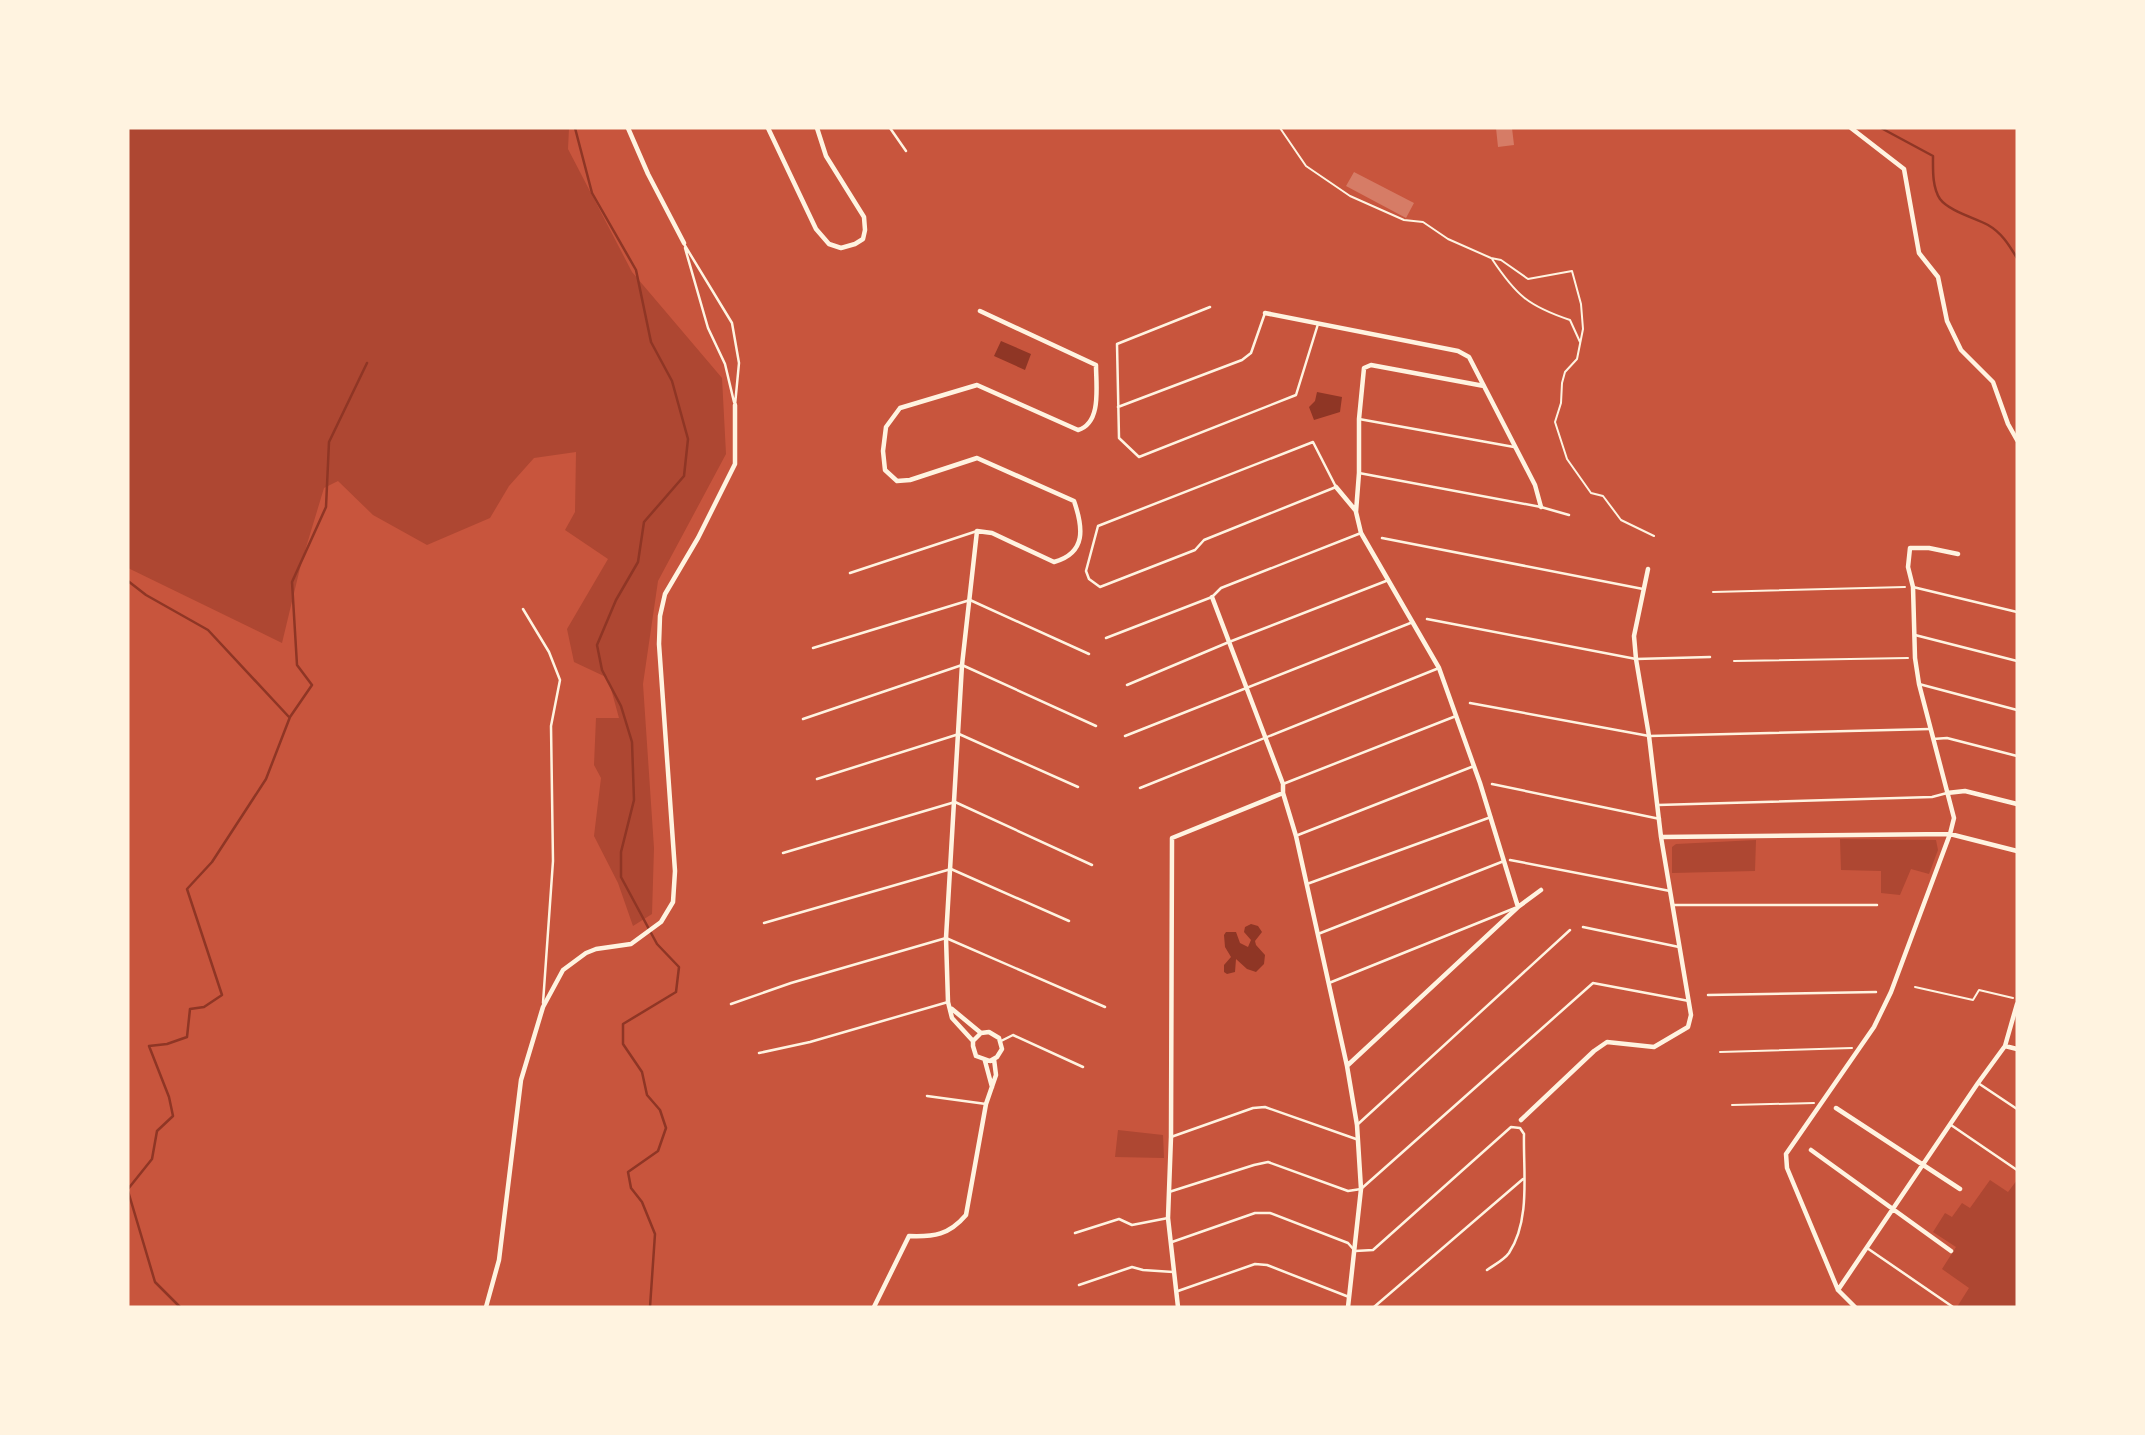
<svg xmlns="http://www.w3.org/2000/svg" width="2145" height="1435" viewBox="0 0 2145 1435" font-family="'PT Sans',sans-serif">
<rect width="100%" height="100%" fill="#c8553d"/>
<path fill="#ae4732" d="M128 128H569L568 149 632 272 722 378 726 454 658 581 643 684 654 848 652 914 633 926 618 883 594 836 601 778 594 765 596 718H619L608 678 574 662 567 629 608 559 565 530 575 512 576 452 534 458 509 486 490 518 427 545 373 515 338 481 324 488 301 564 282 643 128 568Z
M1840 839 1936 840 1938 850 1929 874 1911 869 1900 895 1881 893V871L1841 870Z
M1756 840 1755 871 1672 873V847L1676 844Z
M1118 1130 1163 1135 1164 1158 1115 1157Z
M1990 1180 2008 1192 2017 1180V1307H1957L1969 1288 1942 1269 1956 1247 1933 1232 1945 1213 1952 1217 1962 1203 1970 1208Z"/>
<path fill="#8f3625" d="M1001 341 1031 354 1025 370 994 356Z
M1317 392 1342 397 1340 412 1314 420 1309 407 1315 401Z
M1251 924 1258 926 1262 932 1255 941 1256 945 1265 955 1264 964 1256 972 1247 969 1236 959 1235 972 1227 974 1224 972V965L1231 957 1225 947 1224 935 1226 932H1236L1240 943 1248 947 1251 940 1244 932 1245 927Z"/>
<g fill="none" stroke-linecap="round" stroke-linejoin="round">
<path stroke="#8f3625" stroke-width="2.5" d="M575 128 592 193 636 270 651 342 672 381 688 439 684 476 644 522 638 562 616 600 597 645 602 670 621 706 632 742 634 800 621 852V877L657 944 679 967 676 992 623 1024V1044L642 1072 647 1095 660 1110 666 1128 658 1151 628 1172 631 1188 642 1202 655 1234 650 1307
M1881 128 1933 156C1933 169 1932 187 1940 199 1949 211 1975 218 1988 225 2002 233 2009 245 2017 258
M128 581 146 595 208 630 289 717
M128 1189 152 1159 157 1131 173 1116 169 1097 149 1046 167 1044 187 1037 190 1009 204 1007 222 995 187 889 212 862 266 779 290 717 312 685 297 665 292 582 326 507 329 442 367 363
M128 1191 155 1282 180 1307"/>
</g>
<path fill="#d67c66" d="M1496 128H1512L1514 145 1498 147Z
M1354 172 1414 203 1406 218 1346 186Z"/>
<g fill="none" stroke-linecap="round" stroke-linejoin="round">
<path stroke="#fff3e0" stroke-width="2" d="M1253 128H1258
M1280 128 1306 166 1350 196 1404 220 1423 222 1448 239 1491 258 1501 260 1528 279 1572 271 1581 304 1583 329 1577 359 1565 372 1562 383 1561 403 1555 422 1567 459 1591 493 1603 496 1621 520 1654 536
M1492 259C1516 295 1528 306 1570 320L1580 342
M1713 592 1905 587
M1734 661 1908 658
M1915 987 1973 1000 1979 990 2013 998
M1720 1052 1852 1048
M1732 1105 1814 1103"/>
<path stroke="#fff3e0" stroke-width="2.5" d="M890 128 906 151
M684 244 732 323 739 363 735 405
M685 248 708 328 725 364 734 402
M1210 307 1117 344 1119 438 1139 457 1296 395 1318 324
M1118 407 1242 360 1251 353 1265 313
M1359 419 1514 447
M1313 442 1336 487 1204 540 1195 550 1100 587 1089 579 1086 571 1098 526Z
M1359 473 1541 507 1569 515
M1382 538 1643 589
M850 573 977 531
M1913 587 2017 612
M523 609 549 652 560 680 551 726 553 861 543 1003
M1427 619 1636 659 1710 657
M1915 635 2017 661
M1106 638 1212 597 1221 588 1361 533
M813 648 970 600 1089 654
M1919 684 2017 710
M1127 685 1229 642 1386 581
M1470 703 1649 736 1930 729
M803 719 962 665 1096 726
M1125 736 1413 622
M1933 739 1947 738 2017 756
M817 779 959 734 1078 787
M1283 784 1456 716
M1492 784 1660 819
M1140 788 1439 668
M1658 805 1932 797 1947 793
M1298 835 1474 766
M783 853 955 802 1092 865
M1510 860 1670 891
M1307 884 1491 817
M1674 905H1877
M764 923 951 869 1069 921
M1583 927 1679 947
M1318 934 1504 861
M1329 983 1515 908
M1708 995 1876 992
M731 1004 791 983 946 938 1105 1007
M1001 1041 1013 1035 1083 1067
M759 1053 810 1042 948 1002
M1978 1083 2017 1109
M927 1096 986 1104
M1357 1125 1570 930
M1951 1125 2017 1170
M1171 1137 1253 1108 1265 1107 1356 1139
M1169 1192 1254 1165 1268 1162 1348 1191 1361 1189 1593 983 1689 1001
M1075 1233 1119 1219 1132 1225 1168 1218
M1172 1242 1255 1213H1270L1348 1243 1355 1251 1373 1250 1511 1127 1520 1128 1524 1134C1523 1171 1531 1220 1509 1253 1504 1260 1494 1265 1487 1270
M1867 1248 1953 1307
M1079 1285 1132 1267 1143 1270 1173 1272
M1178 1291 1255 1264 1267 1265 1349 1297
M1374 1307 1523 1179"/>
<path stroke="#fff3e0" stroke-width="4.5" d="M628 128 648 174 684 243
M768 128 816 229 829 244 841 248 855 244 863 239 865 230 864 217 826 156 817 128
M1851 128 1904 169 1919 253 1938 277 1947 321 1961 350 1993 382 2008 424 2017 440
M1265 313 1458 351 1469 357 1535 485 1541 507
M1484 386 1371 365 1364 368 1359 419V473L1356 512 1361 533 1439 668 1480 783 1518 907
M1336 487 1356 511
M1212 597 1283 784V793L1296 836 1347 1066 1357 1125 1361 1189 1348 1307
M1947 793 1965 791 2017 804
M1661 837 1950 834 2017 851
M952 1009 981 1033
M973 1041 981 1033 989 1032 999 1038 1002 1049 997 1057 990 1061 976 1056 973 1046V1041L952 1018 948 1002 946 938 962 665 977 531 992 533 1054 562C1087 553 1083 527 1074 501L977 458 910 480 897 481 885 470 883 451 886 427 900 408 977 385 1078 430C1102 423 1096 386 1096 365L980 311
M2005 1046 2017 1049
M985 1061 992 1087
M1348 1065 1518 907 1541 890
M1836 1108 1960 1189
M1521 1120 1594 1051 1607 1042 1654 1047 1688 1027 1691 1015 1661 837 1649 736 1636 659 1634 636 1648 569
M1811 1150 1951 1251
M1838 1290 1978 1083 2005 1046 2017 1004
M486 1307 499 1260 521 1080 543 1007 563 970 586 953 596 949 631 944 661 922 673 902 675 871 659 644 660 616 665 594 698 538 735 464V405
M874 1307 909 1236C934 1237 949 1235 966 1215L986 1104 996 1075 994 1059
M1178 1307 1168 1218 1171 1137 1172 838 1283 793
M1855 1307 1838 1290 1787 1168 1786 1154 1874 1027 1891 992 1950 834 1954 818 1919 684 1915 658 1913 587 1908 567 1910 548H1929L1958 554"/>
</g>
<rect width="2145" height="1435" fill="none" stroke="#fff3e0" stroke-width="259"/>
</svg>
